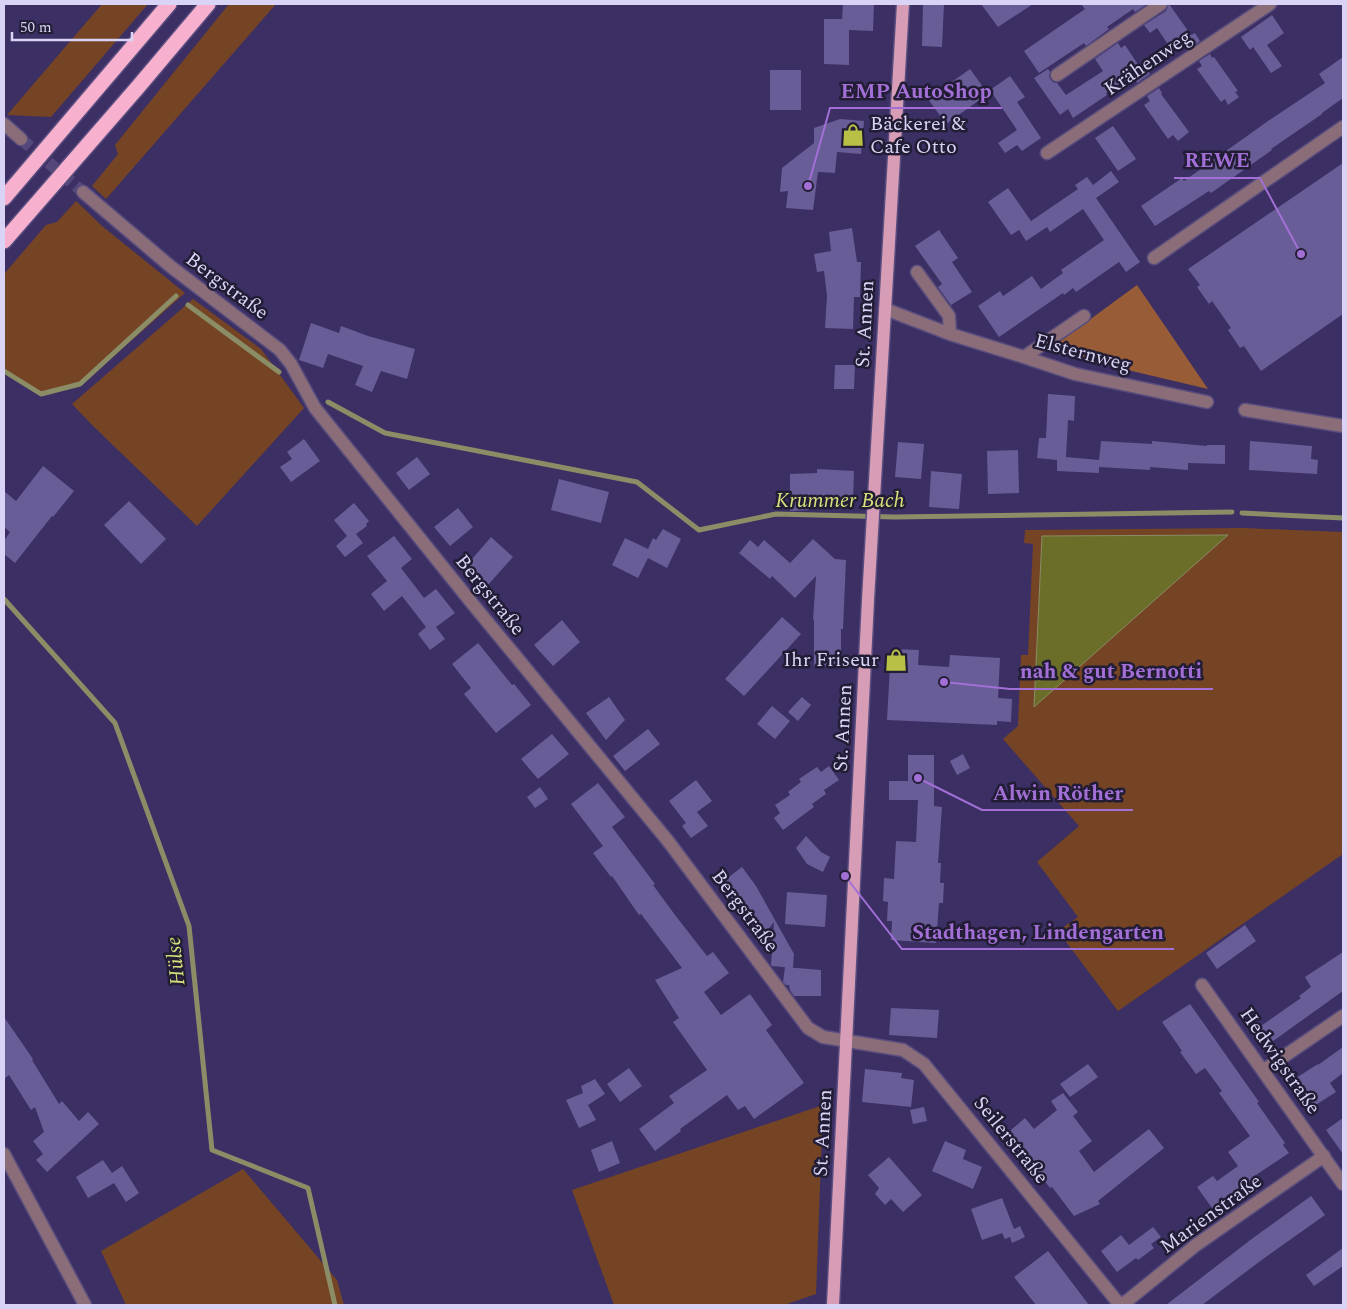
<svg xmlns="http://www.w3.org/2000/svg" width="1347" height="1309" viewBox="0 0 1347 1309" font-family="Spectral,serif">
<rect width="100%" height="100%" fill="#3c2f64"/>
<path fill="#754425" d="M102 4H148L51 117 7 115Z
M229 4H276L106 199 92 186 118 154 115 145Z
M76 201 102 226 185 293 80 386 40 394 4 369V274L46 225 57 222Z
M193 299 261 349 304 408 197 526 92 425 72 404Z
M1243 528 1343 532V854L1118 1011 1058 931 1078 917 1037 862 1079 826 1003 739 1018 726 1021 655H1028L1033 544 1024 543 1025 530Z
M823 1105 816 1294 784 1305H614L572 1190Z
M243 1169 337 1280 344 1305H126L101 1251Z"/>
<path fill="#985d37" d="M1137 285 1208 389 1047 351Z"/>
<path fill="#6a6e28" stroke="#8b8d66" d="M1228 535 1034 707 1042 536Z"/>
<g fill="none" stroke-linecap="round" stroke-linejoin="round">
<path stroke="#8b8d66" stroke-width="5" d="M188 305 279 372
M4 371 41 394 80 384 176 296
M328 402 385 433 637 482 699 530 776 514 895 517 1232 512
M1242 513 1343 518
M4 599 115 723 189 926 212 1150 308 1188 335 1305"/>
</g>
<path fill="#695d97" d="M843 4H874L873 31 849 30V65L824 64V19H842Z
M923 4H944L942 47 922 46Z
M981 4H1033L998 27Z
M1081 4H1147L1135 12 1133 9 1107 27 1109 29 1086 46 1084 43 1039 73 1024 51 1085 9Z
M1169 4 1191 35 1195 33 1200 41 1190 48 1185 40 1171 49 1157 28 1150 33 1144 25 1166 11Z
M1272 15 1284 33 1267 45 1282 66 1271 73 1253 47 1250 50 1241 37Z
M1118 43 1121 48 1125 45 1141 69 1106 93 1107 95 1073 118 1068 109 1060 115 1034 78 1048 69 1050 72 1049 75 1050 79 1053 82 1057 83 1066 95 1103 71 1095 59Z
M1210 54 1212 58 1214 57 1238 91 1235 92 1239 97 1228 105 1225 99 1221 102 1197 69 1202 66 1199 61Z
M1343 57V98L1322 113V114L1271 149 1272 150 1211 193 1209 191 1155 226 1141 206 1182 178 1184 181 1268 121 1325 83 1319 74Z
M1145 66 1150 74 1137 83 1132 75Z
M970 69 988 94 946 124 928 99Z
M770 70H801V110H770Z
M1010 76 1025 97 1017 102 1041 138 1022 151 1017 145 1005 153 998 143 1017 130 990 90Z
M1159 88 1162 93 1161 94 1189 132 1178 141 1173 135 1168 139 1144 105 1150 101 1147 96Z
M840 119 864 121 861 154 837 152 835 173 818 172 813 210 786 208 788 191 780 192 782 168 814 143V128Z
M1113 126 1136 159 1118 171 1095 138Z
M1343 163V314L1261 371 1244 346 1240 348 1228 330 1231 328 1212 301 1209 304 1197 287 1200 285 1188 269Z
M1111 171 1119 182 1096 198 1140 262 1126 272 1119 262 1076 292 1073 288 1064 295 1063 293 999 337 978 306 1000 291 1003 296 1032 276 1041 289 1063 273 1061 270 1104 240 1083 209 1050 232 1047 227 1026 241 1019 230 1011 235 988 202 1008 188 1031 221 1078 189 1075 185 1087 177 1093 185Z
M852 228 857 262H861L860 297H854L853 329 825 328 827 296 824 271 817 272 814 254 831 251 829 232Z
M939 230 958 258 952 262 972 292 951 305 938 287 942 284 915 246Z
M311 323 339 333 341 326 368 336 415 349 407 379 381 371 372 392 355 385 363 366 328 354 323 368 299 360Z
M835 365H855L854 389H834Z
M1048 394 1075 396 1074 421 1068 420 1066 457 1099 460 1101 441 1152 444V441L1207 446V445H1225V464L1188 463V470L1150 467V470L1099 467V473L1057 471V460L1037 458 1039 438H1046Z
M304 439 320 461 291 482 280 467 292 459 287 452Z
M1250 441 1312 446 1311 459 1318 460 1317 474 1249 470Z
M898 442 924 444 921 479 895 477Z
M1018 450 1019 493 988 494 987 451Z
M417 457 430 474 409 490 396 473Z
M43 466 74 491 53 517 52 516 15 563 4 554V541L10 532 4 527V491L16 501Z
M817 469 854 471 853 502 809 501V510L790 511V474L817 473Z
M931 471 962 474 959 509 929 507Z
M559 479 609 492 601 523 551 510Z
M129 501 166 539 141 564 104 525Z
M354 503 369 521 366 524 367 526 356 534 363 543 345 557 336 546 347 536 334 520Z
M458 508 473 527 450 546 434 527Z
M663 529 681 539 667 568 648 558 638 578 612 565 625 538 648 549 653 538 656 540Z
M394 536 412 559 401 568 424 598 436 589 455 613 436 627 445 639 430 650 418 634 426 627 402 596 384 611 371 594 387 581 367 556Z
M491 537 513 557 488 585 466 566Z
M813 539 835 559 846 560 843 629H841V666H814V619L813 620 816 576 795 598 772 576 770 579 739 553 750 540 758 547 764 540 790 563Z
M782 617 801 634 744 696 725 679Z
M562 620 580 642 553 666 534 645Z
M478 643 512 685 514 684 531 705 496 733 464 694 471 688 452 664Z
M891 649 919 650 918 665 949 667 950 655 1000 658 998 698 1012 699 1011 722 997 721V725L887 720Z
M609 697 625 720 606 740 586 713Z
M802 697 811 705 798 721 788 712Z
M772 706 790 721 775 739 757 724Z
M648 729 660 744 625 771 613 756Z
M552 734 569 754 538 779 521 759Z
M963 754 970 768 957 775 950 761Z
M908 755H934V806L942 807 938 863H941L940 883H944L943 903H939L936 943 891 940 892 921H887L888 902 883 901 884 878 894 879 896 841 916 842 918 800H889V781H908Z
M829 766 839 780 824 790 826 794 812 804 814 807 783 830 774 818 780 813 775 805 790 795 788 792 801 782 799 779 817 767 821 772Z
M696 780 712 801 697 812 708 826 691 838 682 826 686 823 669 801Z
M598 783 625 817 612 827 655 884 653 885 675 915 707 956 713 952 729 973 704 992 721 1015 750 994 772 1025 766 1030 804 1083 754 1119 745 1106 738 1110 727 1095 680 1129 681 1131 655 1151 639 1129 674 1103 669 1096 707 1070 673 1022 679 1018 655 980 682 968 641 914 639 915 612 876 611 877 593 853 603 846 571 804Z
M540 787 548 799 535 808 527 797Z
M806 836 821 852 830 857 823 872 807 864 796 848Z
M742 867 756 886 794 954 793 968 772 966 771 965 774 922 759 941 750 928 755 923 738 900 735 903 721 883Z
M787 892 827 895 825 927 785 924Z
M1245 925 1256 941 1217 969 1206 953Z
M1343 952V991L1266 1046 1255 1030 1301 998 1299 996 1311 987 1305 977Z
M785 967 821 970V996H794L790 990 789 985H786L783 982Z
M1190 1004 1259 1102 1257 1103 1285 1143 1283 1145 1289 1153 1253 1177 1254 1179 1212 1208 1197 1187 1213 1176 1217 1181 1238 1166 1228 1152 1250 1136 1219 1093 1222 1091 1205 1068 1196 1074 1180 1052 1182 1051 1162 1022Z
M891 1008 939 1010 937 1038 889 1035Z
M4 1017 33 1059 32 1060 59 1104 62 1101 79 1121 88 1112 99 1124 47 1172 36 1160 43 1154 33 1141 44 1132 35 1107 31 1110 9 1075 4 1079Z
M1343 1047V1073L1330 1083 1336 1092 1314 1106 1296 1078 1318 1064V1065Z
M1088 1064 1098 1077 1070 1097 1060 1084Z
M629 1068 642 1086 620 1102 607 1084Z
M865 1069 902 1073 901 1078 914 1080 911 1107 862 1102Z
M595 1079 605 1094 588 1105 596 1120 579 1128 566 1100 583 1093 581 1086Z
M1063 1093 1078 1112 1073 1116 1092 1141 1079 1151 1094 1172 1149 1129 1164 1148 1098 1201 1100 1204 1074 1216 1052 1187 1050 1188 1025 1155 1023 1157 1005 1135 1025 1118 1034 1129 1057 1110 1051 1101Z
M924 1107 927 1121 913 1124 910 1110Z
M1343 1118V1154L1326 1130Z
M612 1141 620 1163 599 1172 591 1150Z
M945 1141 966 1150 963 1159 982 1167 973 1189 932 1171Z
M889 1157 922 1195 903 1212 891 1199 885 1205 875 1194 879 1188 868 1175Z
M103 1160 112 1173 122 1166 139 1193 126 1202 114 1183 88 1198 76 1177Z
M1311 1196 1325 1215 1263 1259 1202 1305H1166L1249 1241Z
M1002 1198 1014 1229 1020 1226 1025 1237 1012 1243 1010 1237 1005 1239 1002 1233 982 1240 971 1209Z
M1153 1227 1161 1237 1151 1244 1154 1248 1138 1260 1136 1258 1117 1272 1101 1251 1121 1235 1129 1245Z
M1343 1248V1266L1314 1286 1306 1275Z
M1048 1251 1064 1272 1089 1305H1036L1014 1277Z"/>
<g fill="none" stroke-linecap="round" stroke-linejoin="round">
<path stroke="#54487a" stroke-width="12" stroke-dasharray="12 6" stroke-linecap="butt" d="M21 139 83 192"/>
<defs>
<path id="minor" d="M1057 75 1161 4
M4 124 21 139
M1047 153 1270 4
M83 192 170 266 280 350 291 364 315 408 471 602 668 841 808 1028 823 1037 903 1050 924 1064 1120 1305
M1154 258 1343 127
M917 272 949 316 950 334
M885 309 950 334 1024 357 1075 374 1207 402
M1024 357 1084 316
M1245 410 1343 426
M1202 985 1343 1184
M1264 1070 1343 1016
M4 1154 85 1305
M1122 1305 1196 1245 1324 1156"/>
<path id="major" d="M833 1305 868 600 903 4"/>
<path id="highway" d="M4 198 169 4
M4 241 138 87 208 4"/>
</defs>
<use href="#minor" stroke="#584d7e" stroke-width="15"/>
<use href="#major" stroke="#584d7e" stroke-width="15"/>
<use href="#highway" stroke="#584d7e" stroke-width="18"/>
<use href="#minor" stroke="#8a6d78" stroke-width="12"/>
<use href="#major" stroke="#d89db6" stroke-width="12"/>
<use href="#highway" stroke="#f7b0ce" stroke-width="15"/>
</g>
<defs>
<symbol id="shop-bare" viewBox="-9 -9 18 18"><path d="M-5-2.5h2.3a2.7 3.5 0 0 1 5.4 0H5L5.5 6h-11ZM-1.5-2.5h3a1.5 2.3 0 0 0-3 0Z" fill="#b9c046" stroke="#221d35" stroke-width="2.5" paint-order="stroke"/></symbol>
</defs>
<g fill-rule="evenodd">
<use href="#shop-bare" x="837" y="119" width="32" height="32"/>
<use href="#shop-bare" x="880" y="644" width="32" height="32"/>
</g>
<g text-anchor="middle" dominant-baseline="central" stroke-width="5" stroke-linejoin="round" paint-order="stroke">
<g font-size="20" fill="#d9d4f5" stroke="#221d35">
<text transform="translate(1148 63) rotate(-34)">Krähenweg</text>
<text transform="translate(227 286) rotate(37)">Bergstraße</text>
<text transform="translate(865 324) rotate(-87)">St. Annen</text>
<text transform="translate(1083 353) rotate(15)">Elsternweg</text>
<text transform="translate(490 595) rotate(51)">Bergstraße</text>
<text transform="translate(843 728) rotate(-87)">St. Annen</text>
<text transform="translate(745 911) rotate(53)">Bergstraße</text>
<text transform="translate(1280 1061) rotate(55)">Hedwigstraße</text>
<text transform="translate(823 1133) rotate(-87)">St. Annen</text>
<text transform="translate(1011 1140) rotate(51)">Seilerstraße</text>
<text transform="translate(1211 1214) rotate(-36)">Marienstraße</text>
</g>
<g font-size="20" fill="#d9d4f5" stroke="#221d35" text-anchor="start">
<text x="870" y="124">Bäckerei &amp;<tspan x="870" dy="23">Cafe Otto</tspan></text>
<text x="879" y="660" text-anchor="end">Ihr Friseur</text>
</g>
<g font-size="21" font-style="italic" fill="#d8e07d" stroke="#221d35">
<text x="840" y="501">Krummer Bach</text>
<text transform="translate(176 961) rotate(-96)">Hülse</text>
</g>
</g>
<path fill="none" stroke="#a16fd5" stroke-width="2" d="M808 186L830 108H1002M1301 254L1260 178H1174M944 682L1010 689H1213M918 778L982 810H1133M845 876L902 949H1174"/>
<g fill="#a16fd5" stroke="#221d35" stroke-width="2">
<circle cx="808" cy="186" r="5"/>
<circle cx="1301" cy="254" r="5"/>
<circle cx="944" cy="682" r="5"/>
<circle cx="918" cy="778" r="5"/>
<circle cx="845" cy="876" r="5"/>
</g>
<g font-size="21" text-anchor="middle" font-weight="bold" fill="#a16fd5" stroke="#221d35" stroke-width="5" stroke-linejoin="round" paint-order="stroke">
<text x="916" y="98">EMP AutoShop</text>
<text x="1217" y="167">REWE</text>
<text x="1111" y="678">nah &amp; gut Bernotti</text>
<text x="1058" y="800">Alwin Röther</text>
<text x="1038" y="939">Stadthagen, Lindengarten</text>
</g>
<rect width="1347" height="1309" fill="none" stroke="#d9d4f5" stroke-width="10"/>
<path d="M12 32v8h120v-8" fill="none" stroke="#d9d4f5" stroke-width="2.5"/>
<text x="20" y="32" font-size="15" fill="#d9d4f5" stroke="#221d35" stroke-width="4" paint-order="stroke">50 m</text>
</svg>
